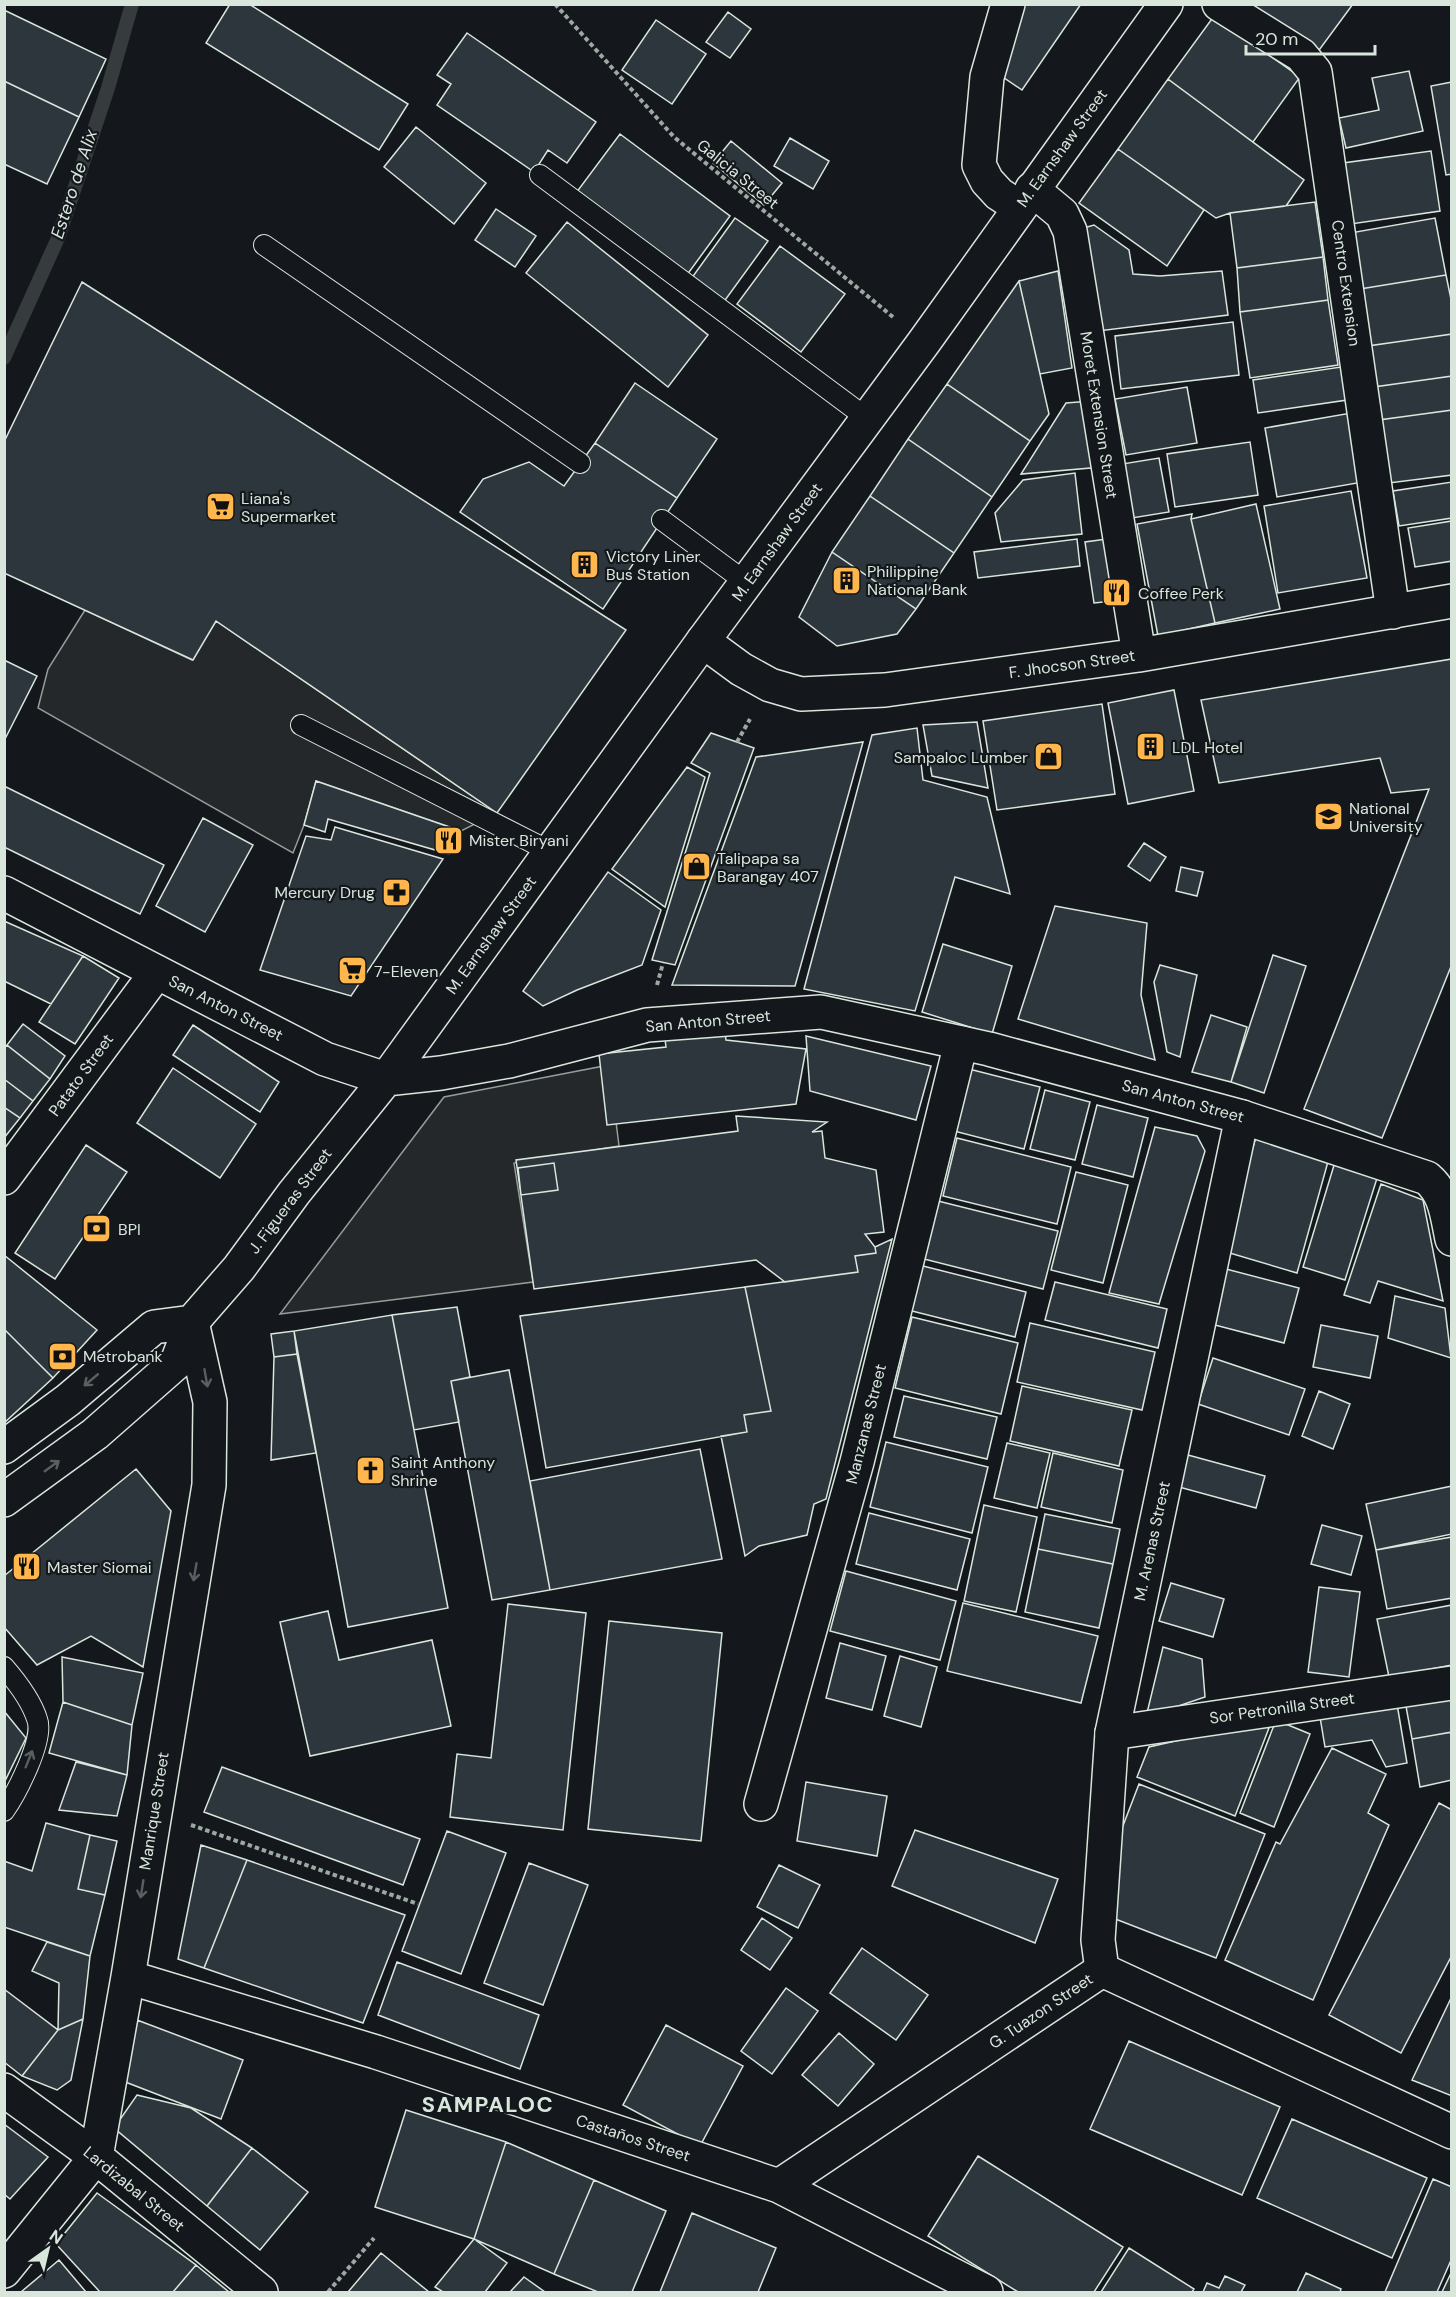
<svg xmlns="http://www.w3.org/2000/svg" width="1456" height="2297" viewBox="0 0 1456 2297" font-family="'DM Sans',sans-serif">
<rect width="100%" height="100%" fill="#14181c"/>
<path fill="#24282b" stroke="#939e99" stroke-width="1.5" d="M85 610 192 660 216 621 497 813 461 831 316 781 304 825 293 853 38 708 48 669Z
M609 1065 619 1146 514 1163 533 1282 280 1314 444 1097Z"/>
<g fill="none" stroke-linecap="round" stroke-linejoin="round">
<path stroke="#363b3e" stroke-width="14" d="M4 358 58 238 108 88 132 4"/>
</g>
<path fill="#2c363c" stroke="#d8e6dc" stroke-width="1.5" d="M230 4H249L408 104 379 150 206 43Z
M1016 4H1081L1022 90 991 69Z
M1240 4H1353L1314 57Z
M4 10 106 59 79 117 4 81Z
M728 12 751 29 730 58 706 42Z
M1214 16 1300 77 1253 142 1168 79Z
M656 20 706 54 672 104 622 70Z
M467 33 596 122 567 163 548 150 534 172 437 105 451 84 437 75Z
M1409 71 1423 131 1346 148 1339 118 1379 110 1372 78Z
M1168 79 1304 180 1286 206 1230 213 1216 218 1118 149Z
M4 81 79 117 47 184 4 164Z
M1452 82V174L1446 175 1431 86Z
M416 127 486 183 454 224 384 167Z
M620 134 730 216 684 279 573 197Z
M790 138 829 161 813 189 774 166Z
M731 141 782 183 764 205 713 163Z
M1118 149 1204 210 1167 266 1079 203Z
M1431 151 1440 211 1351 224 1343 163Z
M1315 202 1323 257 1237 268 1230 213Z
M496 209 536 236 515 267 475 240Z
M735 218 768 241 723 303 691 279Z
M1435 218 1446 275 1360 289 1350 233Z
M567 222 708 335 668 387 526 273Z
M1094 225 1129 250 1133 274 1160 276 1222 271 1228 315 1090 332 1080 229Z
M780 246 845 294 801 352 737 304Z
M1323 257 1328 300 1240 312 1237 268Z
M1058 271 1072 368 1040 374 1019 281Z
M1446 275 1452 304V334L1368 346 1360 289Z
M1019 281 1049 414 1030 441 947 384Z
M82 282 626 630 497 813 216 621 193 660 4 573V442Z
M1328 300 1338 365 1250 378 1240 312Z
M1233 322 1239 375 1121 389 1115 336Z
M1452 334V376L1374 387 1368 346Z
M1341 367 1347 400 1258 413 1253 380Z
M1452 376V410L1379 420 1374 387Z
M635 383 717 439 677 498 595 443Z
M947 384 1030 441 992 497 908 439Z
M1187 387 1197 443 1126 455 1115 399Z
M1091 401 1102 467 1021 474 1066 403Z
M1452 410V475L1389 483 1379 420Z
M1351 413 1363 482 1277 497 1265 428Z
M908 439 992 497 954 553 870 496Z
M1250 442 1258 495 1175 507 1167 454Z
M595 443 677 498 603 609 460 512 483 479 529 462 564 486Z
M1159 458 1169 512 1132 518 1122 464Z
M1075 473 1082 534 1001 542 995 513 1023 480Z
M1452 482V518L1399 526 1393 491Z
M1351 491 1367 578 1278 593 1264 506Z
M870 496 954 553 916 609 832 552Z
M1256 504 1280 609 1215 623 1191 519Z
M1192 514 1191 519 1215 623 1158 636 1137 524Z
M1452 521V561L1415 567 1408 528Z
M1114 538 1123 600 1094 603 1085 542Z
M1077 539 1080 566 978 578 974 552Z
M832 552 916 609 897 634 837 646 799 617Z
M1452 659V964L1382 1138 1304 1109 1429 789 1391 793 1380 758 1219 783 1201 700Z
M4 660 37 676 4 741Z
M1174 690 1194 791 1128 804 1108 703Z
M1102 704 1115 794 997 810 983 721Z
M977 722 988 788 932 776 923 725Z
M917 728 923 780 987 797 1010 894 955 877 915 1011 804 989 872 735Z
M711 733 754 748 675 965 652 960 710 773 691 763Z
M863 742 795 986 672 985 756 757Z
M687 767 705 777 665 907 612 869Z
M316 781 461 831 449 854 328 819 325 832 304 825Z
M4 786 164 865 140 914 4 847Z
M203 818 253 845 205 932 156 906Z
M335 827 443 859 351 996 260 970 306 836 331 840Z
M1144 843 1166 857 1150 881 1128 866Z
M1181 867 1203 872 1197 896 1176 891Z
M608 872 661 910 642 965 577 990 543 1006 523 991Z
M1055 906 1147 923 1141 995 1155 1060 1018 1019Z
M4 921 83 956 51 1004 4 981Z
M943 944 1012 966 992 1034 922 1012Z
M1273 955 1306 966 1264 1093 1231 1082Z
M83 956 119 978 75 1044 39 1022Z
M1160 965 1197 975 1180 1057 1167 1052 1154 982Z
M1211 1015 1247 1027 1231 1082 1192 1072Z
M23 1024 65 1056 50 1079 7 1045Z
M193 1025 279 1082 260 1112 173 1055Z
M725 1032 726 1040 806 1049 796 1104 607 1125 599 1054 666 1047 665 1039Z
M806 1036 931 1066 916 1120 810 1091Z
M7 1045 50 1079 33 1101 4 1079V1048Z
M173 1068 256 1124 220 1178 137 1123Z
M969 1069 1040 1087 1024 1149 954 1131Z
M4 1079 33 1101 20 1118 4 1107Z
M1045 1090 1090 1102 1075 1160 1030 1149Z
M1097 1105 1148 1118 1133 1177 1082 1164Z
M4 1107 20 1118 4 1138Z
M736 1116 827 1122 812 1132 822 1131 825 1158 876 1170 884 1232 865 1234 875 1247 876 1253 855 1256 858 1272 785 1282 756 1260 534 1289 516 1160 738 1131Z
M1155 1127 1197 1136 1205 1151 1159 1304 1109 1293Z
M1256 1137 1329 1158 1297 1273 1223 1251Z
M957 1138 1071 1167 1057 1224 943 1196Z
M86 1145 127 1172 55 1279 15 1253Z
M1335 1162 1378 1175 1345 1280 1303 1267Z
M554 1163 558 1190 521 1195 518 1168Z
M1076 1172 1128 1185 1103 1283 1051 1270Z
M1381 1184 1423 1200 1443 1301 1378 1281 1370 1303 1344 1295Z
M938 1201 1058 1231 1043 1289 924 1259Z
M892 1239 826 1499 814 1504 807 1535 759 1546 745 1556 721 1436 747 1432 744 1415 771 1411 745 1287 858 1272 855 1256 876 1253 875 1247Z
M4 1255 97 1330 53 1378 4 1329Z
M919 1265 1026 1292 1015 1337 908 1310Z
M1226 1269 1299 1288 1284 1343 1211 1324Z
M1055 1282 1167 1309 1158 1348 1045 1320Z
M745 1287 771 1411 744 1415 747 1432 546 1468 520 1316Z
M1395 1296 1445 1308 1451 1358 1388 1338Z
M457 1307 470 1377 451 1381 459 1422 414 1430 392 1315Z
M392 1315 448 1608 348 1627 294 1331Z
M912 1317 1018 1343 1001 1414 895 1388Z
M1030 1323 1155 1352 1142 1410 1017 1382Z
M1321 1325 1378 1336 1370 1378 1313 1367Z
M4 1329 53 1378 4 1423Z
M294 1331 297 1354 274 1357 271 1334Z
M297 1354 316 1453 271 1460 274 1357Z
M1213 1358 1305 1389 1289 1435 1198 1404Z
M509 1370 550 1590 492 1600 451 1381Z
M1022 1386 1132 1410 1119 1466 1010 1441Z
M1319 1391 1350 1404 1333 1449 1302 1436Z
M904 1396 997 1417 987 1459 894 1437Z
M886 1442 988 1467 972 1533 870 1507Z
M1007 1443 1050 1453 1037 1508 994 1498Z
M700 1449 722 1559 550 1590 530 1481Z
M1053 1453 1123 1470 1112 1523 1041 1507Z
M1188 1455 1265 1476 1256 1508 1179 1487Z
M136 1469 171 1511 143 1667 91 1636 37 1665 4 1627V1576Z
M1452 1486V1534L1376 1550 1366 1504Z
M984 1505 1037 1517 1016 1612 964 1601Z
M869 1513 970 1539 957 1590 856 1564Z
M1045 1514 1120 1529 1113 1564 1038 1549Z
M1322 1525 1362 1536 1351 1575 1311 1564Z
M1452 1537V1598L1387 1609 1376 1550Z
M1038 1549 1113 1564 1099 1628 1025 1612Z
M846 1571 956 1601 940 1660 830 1631Z
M1171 1583 1224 1599 1213 1637 1159 1621Z
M1319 1587 1360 1592 1349 1677 1308 1672Z
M963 1603 1098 1636 1081 1703 947 1671Z
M508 1604 586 1613 563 1830 450 1817 457 1754 491 1758Z
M1452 1605V1665L1389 1677 1377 1619Z
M328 1611 339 1660 432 1640 451 1726 310 1756 280 1622Z
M609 1621 722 1633 701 1841 588 1829Z
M840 1643 886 1656 872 1710 826 1698Z
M1163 1647 1202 1659 1205 1697 1146 1717Z
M900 1656 937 1667 921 1727 884 1716Z
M62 1657 143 1673 132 1725 63 1702Z
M1452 1690V1732L1412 1739 1405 1701Z
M1396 1698 1407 1763 1386 1767 1372 1740 1325 1747 1319 1711Z
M63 1702 132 1725 127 1775 49 1753Z
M4 1711 26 1738 4 1783Z
M1276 1720 1310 1734 1274 1827 1240 1813Z
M1255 1723 1269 1728 1235 1816 1137 1777 1149 1747Z
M1452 1732V1780L1420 1787 1412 1739Z
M1332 1748 1386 1774 1368 1813 1389 1825 1313 2000 1225 1960 1276 1842 1280 1844Z
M76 1762 127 1775 117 1816 59 1810Z
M222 1767 420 1839 403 1885 204 1812Z
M806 1782 887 1796 877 1856 797 1841Z
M1139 1784 1265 1834 1216 1958 1105 1915 1111 1857Z
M1439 1803 1452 1810V1955L1401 2053 1329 2015Z
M46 1823 90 1835 78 1889 105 1895 90 1956 4 1927V1861L32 1871Z
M915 1830 1058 1879 1035 1943 892 1886Z
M447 1831 506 1853 461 1974 402 1951Z
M90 1835 117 1841 105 1895 78 1889Z
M201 1845 247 1860 204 1968 178 1959Z
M247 1860 405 1915 363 2023 204 1968Z
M529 1863 588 1885 543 2005 484 1983Z
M779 1865 820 1885 798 1928 757 1907Z
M762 1918 792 1938 770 1970 741 1950Z
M47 1942 90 1956 83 2019 58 2030 59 1983 32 1971Z
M862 1948 928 1995 896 2040 830 1993Z
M397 1962 539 2015 520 2069 378 2015Z
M786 1988 818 2011 772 2074 741 2051Z
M4 1989 58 2030 22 2076 4 2062Z
M1452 1996V2096L1412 2080Z
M83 2019 71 2080 57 2090 22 2076 58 2030Z
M137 2020 243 2060 221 2119 115 2078Z
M666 2025 743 2066 700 2146 623 2105Z
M839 2033 874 2064 838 2106 802 2075Z
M1129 2041 1280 2107 1242 2195 1090 2129Z
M137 2095 191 2108 252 2148 207 2206 114 2128Z
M406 2110 506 2142 474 2239 375 2207Z
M1292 2119 1427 2178 1392 2258 1257 2198Z
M4 2124 48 2157 10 2199 4 2194Z
M506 2142 594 2180 554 2274 474 2239Z
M252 2148 308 2192 260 2250 207 2206Z
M978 2156 1123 2247 1094 2292H1018L928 2236Z
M1433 2179 1452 2187V2258L1437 2292H1385Z
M594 2180 666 2211 632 2292H598L554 2274Z
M97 2193 196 2265 173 2292H100L56 2244Z
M692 2213 776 2248 758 2292H660Z
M474 2239 507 2263 485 2292H443L435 2287Z
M1129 2248 1194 2289 1192 2292H1101Z
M381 2253 429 2292H348Z
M59 2260 86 2292H21Z
M196 2265 229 2292H173Z
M1452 2271V2292H1442Z
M1306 2273 1341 2289 1340 2292H1297Z
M1225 2276 1245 2285 1241 2292H1203L1207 2283 1219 2288Z
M524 2277 545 2292H510Z"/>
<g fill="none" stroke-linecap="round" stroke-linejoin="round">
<defs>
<path id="lane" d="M540 175 868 419
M264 245 580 463
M662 520 747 583
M301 725 551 852
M4 1667C17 1682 31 1700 37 1719 45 1739 16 1794 4 1811"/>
<path id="street" d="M1008 4 987 77 979 165 987 181 999 194 1019 207
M1219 4 1301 55 1315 72 1393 612
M1032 189 1062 214 1070 231 1139 655
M703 641 741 669 770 685 801 694 885 690 1139 655 1452 601
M4 893 325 1059 386 1079
M1242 1117 1427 1178C1446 1194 1447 1216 1452 1239
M4 1178 157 972
M1112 1733 1452 1683
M761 1804 857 1462 961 1043
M128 1977 376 2052 779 2186 986 2292
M4 2090 96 2157 261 2292
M779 2186 1102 1970
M4 2271 96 2157 128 1977 209 1485 210 1402 192 1322"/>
<path id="secondary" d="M386 1079 441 1073 509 1061 647 1025 821 1012 989 1049 1242 1117 1112 1733 1098 1940 1102 1970 1452 2132
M4 1447 68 1400 154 1327 192 1322
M4 1500 95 1434 177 1362 192 1322 239 1268 294 1193 386 1079 703 641 924 342 1166 4"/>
</defs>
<use href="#lane" stroke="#d8e6dc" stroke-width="22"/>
<use href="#street" stroke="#d8e6dc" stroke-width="36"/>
<use href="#secondary" stroke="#d8e6dc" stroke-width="36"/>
<path stroke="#9da8a2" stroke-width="4" stroke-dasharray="4.5 3" stroke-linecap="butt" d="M555 4 674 137 893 317
M737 742 750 719
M657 985 663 963
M191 1825 418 1904
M328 2292 374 2238"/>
<use href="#lane" stroke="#14181c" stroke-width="20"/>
<use href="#street" stroke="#14181c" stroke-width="33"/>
<use href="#secondary" stroke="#14181c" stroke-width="33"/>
</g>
<defs><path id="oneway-shaft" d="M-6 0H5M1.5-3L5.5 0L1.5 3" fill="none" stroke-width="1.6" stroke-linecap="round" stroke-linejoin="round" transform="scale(1.5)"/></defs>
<g stroke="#59605f">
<use href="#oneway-shaft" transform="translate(206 1378) rotate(80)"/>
<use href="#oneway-shaft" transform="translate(91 1380) rotate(140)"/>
<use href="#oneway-shaft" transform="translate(52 1466) rotate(-36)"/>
<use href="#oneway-shaft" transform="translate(195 1572) rotate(100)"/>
<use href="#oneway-shaft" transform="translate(29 1759) rotate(-68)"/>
<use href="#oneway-shaft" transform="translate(142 1889) rotate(99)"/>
</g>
<defs>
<symbol id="supermarket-square" viewBox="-11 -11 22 22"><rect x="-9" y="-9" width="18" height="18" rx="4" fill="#ffb74d" stroke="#14181c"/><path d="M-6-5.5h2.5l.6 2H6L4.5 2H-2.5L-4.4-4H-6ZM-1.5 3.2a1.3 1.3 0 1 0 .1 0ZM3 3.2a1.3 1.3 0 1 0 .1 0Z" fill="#111"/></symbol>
<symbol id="building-square" viewBox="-11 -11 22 22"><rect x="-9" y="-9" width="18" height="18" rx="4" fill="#ffb74d" stroke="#14181c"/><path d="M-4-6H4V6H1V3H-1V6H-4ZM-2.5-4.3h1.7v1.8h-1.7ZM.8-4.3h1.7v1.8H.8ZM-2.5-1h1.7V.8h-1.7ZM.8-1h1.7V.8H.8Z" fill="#111"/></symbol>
<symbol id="restaurant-square" viewBox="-11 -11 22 22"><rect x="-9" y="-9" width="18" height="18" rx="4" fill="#ffb74d" stroke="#14181c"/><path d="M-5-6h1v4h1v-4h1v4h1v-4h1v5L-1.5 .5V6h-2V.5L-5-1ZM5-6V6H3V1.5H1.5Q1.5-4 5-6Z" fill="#111"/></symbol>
<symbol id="shop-square" viewBox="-11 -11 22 22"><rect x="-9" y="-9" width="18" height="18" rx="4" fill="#ffb74d" stroke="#14181c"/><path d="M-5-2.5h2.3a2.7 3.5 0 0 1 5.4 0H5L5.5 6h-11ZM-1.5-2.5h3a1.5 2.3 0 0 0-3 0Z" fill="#111"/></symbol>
<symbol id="university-square" viewBox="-11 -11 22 22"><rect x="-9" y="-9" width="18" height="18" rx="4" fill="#ffb74d" stroke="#14181c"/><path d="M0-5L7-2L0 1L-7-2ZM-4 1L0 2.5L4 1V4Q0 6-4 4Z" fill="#111"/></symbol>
<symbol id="pharmacy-square" viewBox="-11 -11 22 22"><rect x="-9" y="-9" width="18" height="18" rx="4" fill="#ffb74d" stroke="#14181c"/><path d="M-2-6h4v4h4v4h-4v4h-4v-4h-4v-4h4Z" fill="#111"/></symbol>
<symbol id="bank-square" viewBox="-11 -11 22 22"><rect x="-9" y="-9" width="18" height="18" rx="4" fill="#ffb74d" stroke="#14181c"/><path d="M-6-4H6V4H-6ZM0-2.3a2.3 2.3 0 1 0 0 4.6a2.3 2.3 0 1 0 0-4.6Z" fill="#111"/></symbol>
<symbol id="church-square" viewBox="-11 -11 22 22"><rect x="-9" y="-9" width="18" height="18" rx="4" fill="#ffb74d" stroke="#14181c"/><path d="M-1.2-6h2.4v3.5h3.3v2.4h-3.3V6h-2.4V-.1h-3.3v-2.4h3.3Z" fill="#111"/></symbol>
</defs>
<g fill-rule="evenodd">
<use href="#supermarket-square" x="204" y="490" width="33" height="33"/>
<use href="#building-square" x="568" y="548" width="33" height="33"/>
<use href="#building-square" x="830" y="564" width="33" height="33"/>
<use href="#restaurant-square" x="1100" y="576" width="33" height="33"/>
<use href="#building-square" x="1134" y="730" width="33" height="33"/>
<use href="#shop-square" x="1032" y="740" width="33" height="33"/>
<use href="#university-square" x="1312" y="800" width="33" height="33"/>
<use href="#restaurant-square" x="432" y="824" width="33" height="33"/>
<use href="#shop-square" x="680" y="850" width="33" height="33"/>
<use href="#pharmacy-square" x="380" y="876" width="33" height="33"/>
<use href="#supermarket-square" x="336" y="954" width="33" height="33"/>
<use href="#bank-square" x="80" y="1212" width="33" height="33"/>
<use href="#bank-square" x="46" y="1340" width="33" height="33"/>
<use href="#church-square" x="354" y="1454" width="33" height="33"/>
<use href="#restaurant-square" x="10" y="1550" width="33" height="33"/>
</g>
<g text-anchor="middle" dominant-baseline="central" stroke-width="4.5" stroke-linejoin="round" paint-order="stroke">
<g font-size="16" fill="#d8e6dc" stroke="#14181c">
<text transform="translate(1062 148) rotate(-54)">M. Earnshaw Street</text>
<text transform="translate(738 174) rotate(39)">Galicia Street</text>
<text transform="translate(1346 283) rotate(82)">Centro Extension</text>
<text transform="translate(1099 415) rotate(81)">Moret Extension Street</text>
<text transform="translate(777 542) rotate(-54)">M. Earnshaw Street</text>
<text transform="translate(1072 664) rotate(-8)">F. Jhocson Street</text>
<text transform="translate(491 935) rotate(-54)">M. Earnshaw Street</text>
<text transform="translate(226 1008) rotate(27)">San Anton Street</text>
<text transform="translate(708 1021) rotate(-5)">San Anton Street</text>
<text transform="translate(81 1075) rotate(-54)">Patato Street</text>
<text transform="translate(1183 1101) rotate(15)">San Anton Street</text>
<text transform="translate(290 1201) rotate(-53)">J. Figueras Street</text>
<text transform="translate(866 1424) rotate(-76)">Manzanas Street</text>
<text transform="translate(1152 1541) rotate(-78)">M. Arenas Street</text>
<text transform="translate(1282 1708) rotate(-8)">Sor Petronilla Street</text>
<text transform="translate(154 1811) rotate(-81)">Manrique Street</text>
<text transform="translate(1041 2011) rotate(-34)">G. Tuazon Street</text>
<text transform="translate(633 2138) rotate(18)">Castaños Street</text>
<text transform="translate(134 2189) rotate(39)">Lardizabal Street</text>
</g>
<g font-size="16" fill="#d8e6dc" stroke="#14181c" text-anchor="start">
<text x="241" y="498">Liana's<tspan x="241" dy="18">Supermarket</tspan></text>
<text x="606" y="556">Victory Liner<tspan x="606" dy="18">Bus Station</tspan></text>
<text x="867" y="571">Philippine<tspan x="867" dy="18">National Bank</tspan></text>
<text x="1138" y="593">Coffee Perk</text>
<text x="1172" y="747">LDL Hotel</text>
<text x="1028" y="757" text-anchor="end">Sampaloc Lumber</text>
<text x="1349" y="808">National<tspan x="1349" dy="18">University</tspan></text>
<text x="469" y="840">Mister Biryani</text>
<text x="717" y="858">Talipapa sa<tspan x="717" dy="18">Barangay 407</tspan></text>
<text x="375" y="892" text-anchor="end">Mercury Drug</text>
<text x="374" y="971">7-Eleven</text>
<text x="118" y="1229">BPI</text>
<text x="83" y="1356">Metrobank</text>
<text x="391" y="1462">Saint Anthony<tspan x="391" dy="18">Shrine</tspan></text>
<text x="47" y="1567">Master Siomai</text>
</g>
<g font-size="18" font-style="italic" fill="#d8e6dc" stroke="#14181c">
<text transform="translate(74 184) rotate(-72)">Estero de Alix</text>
</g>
<g font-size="22" font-weight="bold" letter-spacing="1.5" fill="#d8e6dc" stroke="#14181c">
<text x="488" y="2104">SAMPALOC</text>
</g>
</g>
<rect width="1456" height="2297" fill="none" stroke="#d8e6dc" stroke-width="12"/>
<g transform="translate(48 2249) rotate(34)" stroke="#14181c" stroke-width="4.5" paint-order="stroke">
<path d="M0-4.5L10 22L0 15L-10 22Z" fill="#d8e6dc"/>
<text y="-9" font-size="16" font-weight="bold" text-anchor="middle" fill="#d8e6dc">N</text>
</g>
<path d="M1246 45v9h129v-9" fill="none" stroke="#d8e6dc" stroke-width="3"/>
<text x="1255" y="45" font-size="18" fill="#d8e6dc" stroke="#14181c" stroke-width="4.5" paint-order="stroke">20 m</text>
</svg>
